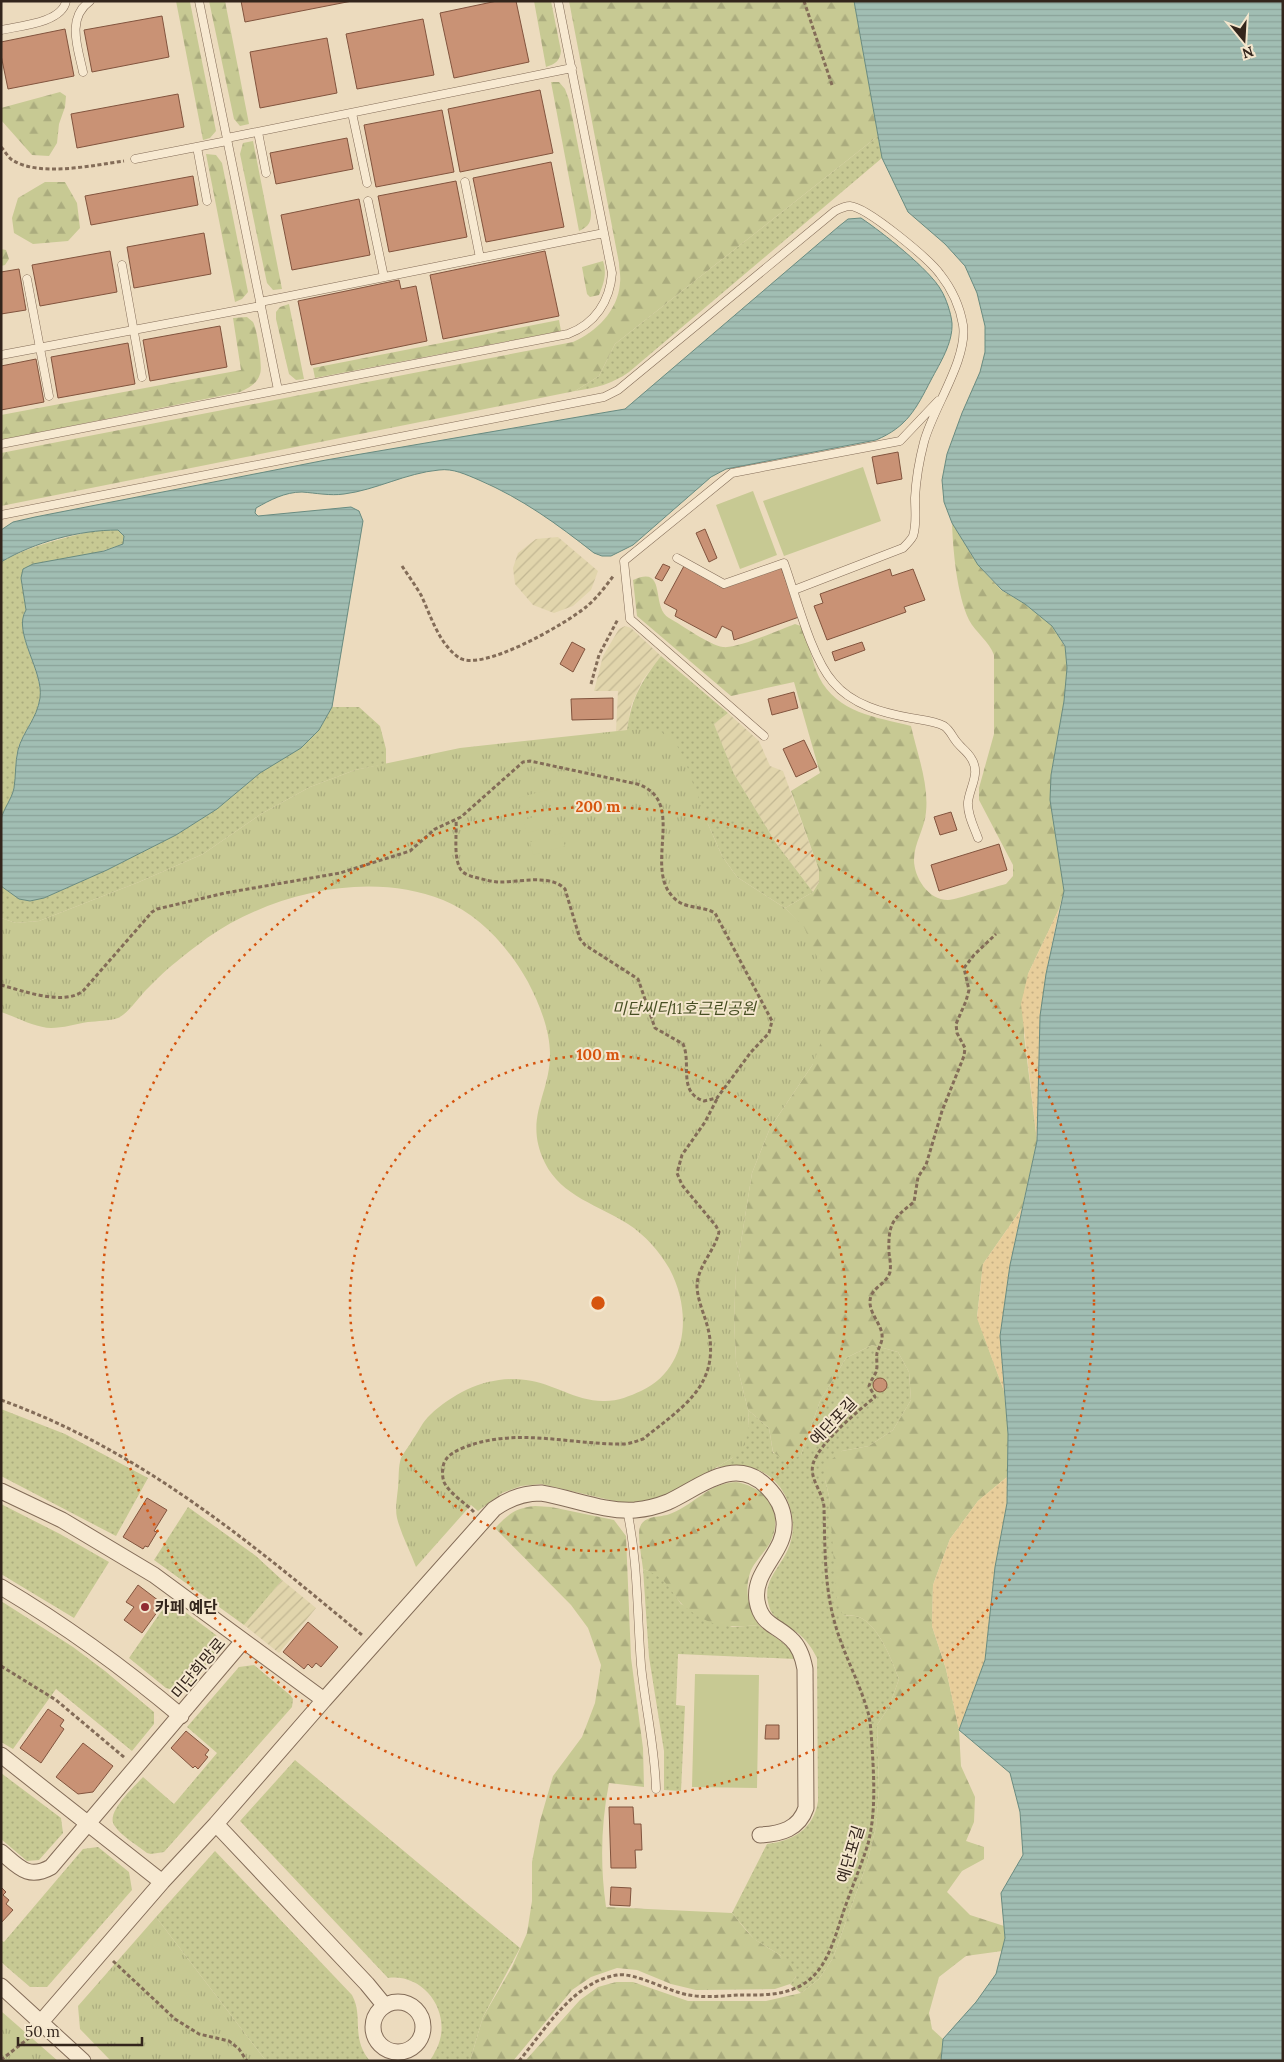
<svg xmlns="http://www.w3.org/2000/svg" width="1284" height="2062" viewBox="0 0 1284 2062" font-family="Lora,'Noto Sans KR',serif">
<defs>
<pattern id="farmland-furrows" width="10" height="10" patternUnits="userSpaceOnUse" patternTransform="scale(1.25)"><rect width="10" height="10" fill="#e1d5ac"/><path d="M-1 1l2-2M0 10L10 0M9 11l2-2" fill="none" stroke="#c2b793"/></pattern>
<pattern id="grass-dots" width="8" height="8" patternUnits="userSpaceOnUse" patternTransform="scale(1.25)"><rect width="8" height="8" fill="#c7c993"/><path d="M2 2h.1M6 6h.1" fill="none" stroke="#abac7e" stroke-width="1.8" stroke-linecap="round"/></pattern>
<pattern id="forest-firs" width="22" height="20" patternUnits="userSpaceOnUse" patternTransform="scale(1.25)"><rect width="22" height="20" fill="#c7c993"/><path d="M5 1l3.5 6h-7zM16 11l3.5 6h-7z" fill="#abac7e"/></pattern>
<pattern id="sand-dots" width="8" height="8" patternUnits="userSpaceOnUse" patternTransform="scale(1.25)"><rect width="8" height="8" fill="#e8ce9b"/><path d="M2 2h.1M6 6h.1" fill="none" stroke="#c7b185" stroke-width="1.8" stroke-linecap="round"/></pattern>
<pattern id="park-tufts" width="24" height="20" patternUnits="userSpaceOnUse" patternTransform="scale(1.25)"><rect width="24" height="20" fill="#c7c993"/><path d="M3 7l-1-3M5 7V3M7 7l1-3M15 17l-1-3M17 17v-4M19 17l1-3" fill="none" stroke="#abac7e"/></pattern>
<pattern id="water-rules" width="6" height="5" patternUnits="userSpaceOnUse" patternTransform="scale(1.25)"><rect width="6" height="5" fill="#a1beb3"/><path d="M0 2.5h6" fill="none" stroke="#8ba399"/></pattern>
</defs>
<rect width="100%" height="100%" fill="#ecdbbe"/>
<path fill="url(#farmland-furrows)" d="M558 537 598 571 591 590 573 606 554 613 533 605 515 584 513 568 518 553 536 539Z
M625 626 631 628 661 656 642 681 631 706 627 730 616 731 618 691H594L603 656 619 629Z
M728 713 759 741 770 766 783 771 819 870V882L813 892 776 843 734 774 714 724Z
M282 1580 316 1608 279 1653 244 1625Z"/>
<path fill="url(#grass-dots)" d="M878 136 882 158 629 372C612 384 596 388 575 391L599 376 615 344Z
M97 530H118L124 535 123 544 21 578 26 610C12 631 43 671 40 697 38 718 23 730 18 749 14 763 17 778 13 791 11 800 5 810 1 819V562C31 545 64 538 97 530Z
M661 656 728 713 714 724 734 774 776 843 813 892 785 908 737 877 722 856 708 824 627 730C632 697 641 682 661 656Z
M332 707H359L380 726 386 749V764L355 770 310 787 261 814 203 854 139 882 39 921 16 923 1 918V886L19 899 44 898 107 870 176 835 217 809 260 773 319 730Z
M872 1345 898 1352 909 1372 911 1400 893 1430 869 1446 842 1451 825 1480 829 1496 843 1615C848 1616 855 1615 859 1617 879 1625 892 1661 899 1679L889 1707 877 1725 879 1789 876 1827 867 1863 833 1958 819 1979 801 1993 790 1984 796 1977 780 1955 754 1939 732 1913 767 1844C793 1841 814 1829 818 1801L817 1658C812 1648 807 1641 799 1634 789 1626 772 1620 769 1606 761 1579 782 1568 790 1544 799 1518 786 1481 758 1470 745 1465 732 1466 717 1467L732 1458 749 1426 748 1410 769 1428 773 1453 801 1455 820 1401 846 1358Z
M1 1409 65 1434 148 1478 116 1536 1 1476Z
M1 1504 60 1534 109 1562 74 1618 1 1574Z
M188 1507 256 1556 282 1580 244 1625 154 1560Z
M643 1569 654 1573 666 1581 681 1604 732 1627 759 1625C771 1637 789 1642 795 1659L678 1654 676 1705 685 1706 681 1791 664 1790V1751L649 1657Z
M169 1600 216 1635 220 1644 217 1652 189 1685 181 1690 176 1691 166 1688 129 1658Z
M1 1601 73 1647 105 1671 154 1712V1724L132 1751 56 1689 13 1749 1 1742Z
M254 1665 290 1695 293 1699 292 1707 164 1852 151 1854 147 1853C137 1845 121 1836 114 1825 106 1812 134 1787 143 1777L174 1804 217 1753 187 1727 239 1667Z
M295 1760 520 1948 483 2017 470 2061H429C433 2057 434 2053 437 2048 453 2014 425 1973 388 1978L240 1821Z
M1 1773 61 1818 63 1833 39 1860 27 1861 1 1839Z
M98 1847 129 1872 132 1890 47 1987H30L1 1962V1940L4 1942 83 1849Z
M215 1851 352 1995C364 2017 350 2037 370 2061H266L156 1917Z"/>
<path fill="url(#forest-firs)" d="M176 1 190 2 216 131 210 138 203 140Z
M209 1H225L249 124 240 126 234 119Z
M534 1H551L561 51C560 61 555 64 546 67Z
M569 1H854L878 136 615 344 599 376 575 391 1 506V453L573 342C596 332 618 311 620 283 621 276 619 269 619 263Z
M551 82H559L565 89 569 100 591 212C591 223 589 226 579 231Z
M60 92 66 96 65 107 59 124 57 143 49 156 32 155 1 120V108Z
M253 141 282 289 273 290 267 283 240 154 243 143Z
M206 154 216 155 222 163 248 292 242 299 235 302Z
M45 182H65L77 203 80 228 68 241 33 244 14 233 12 218 18 198Z
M1 249 6 250 9 259 5 265 1 266Z
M603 261C607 274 604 283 599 295L590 297 587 294 582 267Z
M289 304 304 379 296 380 289 374 276 319V312L280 307Z
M247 317C248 318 252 321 253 322 257 328 263 368 260 374 257 384 249 388 240 392L1 440V415L241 370 233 318Z
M559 320 561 331 315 378 313 368Z
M952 523 978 565 1001 590 1025 604 1052 626 1065 647 1067 668 1064 701 1051 775 1050 800 1064 891 1059 909 1028 974 1024 1035 1037 1141 1022 1208 983 1264 977 1317 1004 1391 1008 1434 1007 1477 978 1501 950 1539 933 1585 932 1626 946 1669 959 1730 961 1766 975 1797 974 1822 966 1841 984 1847V1859L962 1871 947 1892 970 1915 1004 1926 1005 1938 1002 1951 966 1956 939 1977 929 2013 932 2029 943 2039 941 2061H525L580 2000 598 1987 616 1982H633L688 2001H766L801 1993 819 1979 833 1958 867 1863 876 1827 879 1789 877 1725 889 1707 899 1679C892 1661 879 1625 859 1617 855 1615 848 1616 843 1615L837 1602 829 1496 825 1480 826 1464 842 1451 869 1446 893 1430 911 1400 909 1372 898 1352 872 1345 846 1358 820 1401 801 1455 787 1462 773 1452 769 1428 748 1410 736 1361 734 1319 736 1273 752 1173 770 1128 813 1064 804 928 785 908 813 892 819 882V870L791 791 820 773 794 682 731 696 637 616 633 580C668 564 650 607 669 618 682 625 709 645 723 647 737 649 779 630 795 624L801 626C810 642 811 661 819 677 837 713 876 717 911 726 917 753 929 784 926 812 925 828 914 843 914 860 914 877 928 900 948 900 959 899 993 887 1006 884L1013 876V865L979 800V788L994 734V655C989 641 976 633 969 620 957 595 953 551 952 523Z
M736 1482C766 1487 784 1512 771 1541 765 1553 754 1561 750 1573 744 1592 749 1609 759 1625 732 1627 715 1629 692 1612 688 1609 683 1606 680 1602 666 1584 665 1577 643 1569 642 1559 637 1535 640 1527 644 1516 658 1517 667 1515 693 1507 707 1483 736 1482Z
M535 1506 551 1507 614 1520 626 1536 631 1658 643 1748 644 1787 609 1783C601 1824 600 1865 606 1907L732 1913C740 1922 747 1933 756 1940 774 1953 788 1955 796 1977L790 1984 775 1989 696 1990 671 1984 637 1970 617 1968 591 1977 572 1990 513 2061H470L483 2017 512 1967 527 1933 532 1901V1862L540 1821 553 1776 582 1737 595 1703 601 1665 588 1628 571 1605 495 1528C509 1514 515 1508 535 1506Z"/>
<path fill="url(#sand-dots)" d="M1059 909 1046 974 1039 1048 1037 1141 1021 1004 1028 974Z
M1022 1208 1010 1265 1000 1335 1004 1391 977 1318 983 1264Z
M1007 1477V1503L995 1567 985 1660 959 1730 946 1669 932 1626 933 1585 950 1539 978 1501Z"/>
<path fill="url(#park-tufts)" d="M655 729 672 737 684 758 708 824 722 856 737 877 785 908 804 927 818 959 825 987V1031L813 1064 770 1128 752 1173 736 1273 734 1319 736 1361 748 1410 749 1426 745 1445 732 1458 675 1492 650 1502 623 1503 541 1484 521 1486 502 1493 478 1511 471 1505 416 1567C410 1551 401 1534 397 1518 395 1509 397 1497 398 1488 399 1479 398 1467 401 1458 404 1452 410 1445 413 1439 419 1431 423 1421 430 1415 456 1391 490 1375 526 1380 553 1383 577 1402 605 1401 618 1401 630 1396 641 1391 689 1369 692 1310 669 1268 659 1251 645 1235 628 1224 600 1206 561 1196 545 1163 523 1118 550 1096 550 1054 550 1030 539 1003 528 982 509 948 480 915 443 900 369 870 271 893 207 938 187 953 167 968 150 986 141 994 128 1014 118 1018 110 1021 97 1021 88 1022 76 1024 63 1028 51 1028 36 1028 16 1017 1 1012V918L16 923 39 921 139 882 203 854 261 814 310 787 355 770 460 748 627 730Z
M156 1917 266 2061H111L80 2029 78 2006Z
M1 2011 58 2061H1Z"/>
<path fill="#c7c993" d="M863 467 881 521 784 556 763 501Z
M753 491 777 555 740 569 716 505Z
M550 789 553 801 522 810 518 798Z
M555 811 558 824 527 833 523 820Z
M561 833 565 846 533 855 530 842Z
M695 1674 759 1675 757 1788 692 1787Z"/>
<path fill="url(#water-rules)" stroke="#698b80" d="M854 1H1283V2061H941L943 2039 976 2002 996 1974 1005 1938 1001 1893 1023 1855 1020 1812 1010 1773 959 1730 985 1660 995 1567 1007 1503 1008 1434 1000 1336 1010 1265 1037 1141 1040 1016 1046 974 1064 891 1050 800 1051 775 1064 701 1067 668 1065 646 1052 626 1025 604 1002 590 978 565 952 523 944 502 942 480 947 454 962 413 980 372 985 352V326L977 293 965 266 945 244 908 212 882 158Z
M861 218C882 232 930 270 941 290 946 298 951 313 952 323 953 343 940 363 931 380 916 409 907 427 876 440L726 469 711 477 633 545 611 556H602L594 553C557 524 523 499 479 480 467 475 453 468 439 470 406 473 376 490 344 494 330 496 316 493 302 492 285 492 270 500 256 508L255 513 258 516 351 507 359 511 363 521 332 707 319 730 301 748 260 773 217 809 176 835 107 870 44 898 30 901 19 899 1 886C1 865 0 841 1 820 3 809 12 799 14 788 16 776 15 762 18 750 23 731 37 719 40 698 44 671 12 632 26 610L21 578 23 569 33 564 104 551 123 544 124 536 118 530C79 530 35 542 1 562V530L13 522 35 517 326 460 625 409 838 227 848 219Z"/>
<path fill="#c99275" stroke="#82543e" d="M241 1H352L245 22Z
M497 1H516L529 62 454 78 440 13Z
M162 16 169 57 92 72 84 30Z
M423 19 434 75 357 89 346 34Z
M65 29 74 76 8 89 1 55V42Z
M327 38 337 93 260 108 250 52Z
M540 90 553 153 460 172 448 109Z
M178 94 184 127 77 148 71 114Z
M442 110 454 172 376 187 364 125Z
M347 138 353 169 276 184 270 153Z
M551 162 564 227 486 242 473 178Z
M193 176 198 205 91 225 85 196Z
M456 181 467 237 389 252 378 196Z
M359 199 370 255 292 270 281 215Z
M204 233 211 274 134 288 127 247Z
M110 251 117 292 40 306 32 265Z
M545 251 559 316 443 339 430 275Z
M19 269 26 310 1 314V272Z
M399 280 401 289 416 286 427 341 311 365 298 301Z
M220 326 227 367 150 381 143 340Z
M128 343 135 384 58 398 51 357Z
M36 359 44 402 1 410V366Z
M898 452 902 479 877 484 872 457Z
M705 529 717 558 709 562 696 533Z
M663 564 670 567 662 581 655 578Z
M684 566 723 588 781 567 799 617 734 640 732 631 722 626 716 638 675 616 677 610 664 603Z
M890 569 892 576 913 569 925 600 904 607 906 612 827 640 814 606 823 603 820 594Z
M572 642 585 649 573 672 560 664Z
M862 642 865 650 835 661 832 652Z
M794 692 798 708 772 715 768 699Z
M613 698V719L572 720 571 699Z
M804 740 817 767 796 777 783 749Z
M951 812 957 830 940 835 934 817Z
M999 844 1007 870 939 891 931 865Z
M873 1385a7 7 0 1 1 14 0a7 7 0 1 1-14 0Z
M147 1498 167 1510 154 1531 157 1532 148 1547 145 1546 143 1549 123 1537Z
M138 1585 163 1604 142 1633 124 1620 134 1607 126 1602Z
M308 1622 338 1647 321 1667 316 1663 312 1668 308 1664 304 1669 283 1652Z
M48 1709 64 1720 60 1726 64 1729 41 1763 20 1748Z
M766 1725H779V1739H765Z
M186 1731 209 1750 205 1755 208 1757 198 1769 195 1766 193 1768 171 1748Z
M83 1743 113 1766 93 1792 78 1794 56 1777Z
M609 1807H633L634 1824H641L642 1850H635L636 1868H611Z
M1 1887 6 1892 3 1895 9 1900 6 1904 13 1910 1 1923Z
M611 1887 631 1888 630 1906 610 1905Z"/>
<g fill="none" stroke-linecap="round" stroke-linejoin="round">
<defs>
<path id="service" d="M199 1 278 390
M1 30C19 26 62 23 66 1
M83 72C78 48 66 18 90 1
M352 113 367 183
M258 132 266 173
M227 138 572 68
M197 147 207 201
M135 159 227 141
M465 182 480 258
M368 201 384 277
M122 265 142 377
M27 279 49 396
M260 302 604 233
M1 355 261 306
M1 444 568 334C595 324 610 301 612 273L558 1
M1 515 604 397 618 390 835 211C839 209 845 206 850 206 867 207 929 259 940 274 951 288 960 307 963 325 968 359 933 408 924 442 919 461 916 479 915 498 915 511 917 524 913 536 911 540 907 544 903 548L794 590
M677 558 724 584 784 563C796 596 811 657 833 682 852 705 883 713 911 718 922 720 935 721 944 726 950 730 952 736 956 741 960 747 967 751 971 758 981 773 970 786 968 802 967 814 974 827 978 838
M764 736 630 619 624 561 732 473 900 441 938 401
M627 1510C638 1561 637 1612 641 1665 645 1706 655 1747 656 1789"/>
<path id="minor" d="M1 1491 62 1520 154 1575 324 1700 216 1824 162 1882 41 2022
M1 1587C65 1625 124 1668 181 1716
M324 1700 494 1509C509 1498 523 1493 541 1493 572 1498 604 1512 635 1510 646 1509 658 1506 668 1502 699 1488 735 1454 767 1487 776 1496 783 1508 784 1521 787 1552 752 1570 757 1601 761 1625 777 1625 791 1639 800 1647 803 1658 805 1669L806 1808C799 1829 781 1834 760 1835
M1 1755 162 1882
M216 1824 367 1984 385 2006
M1 1852C19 1867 28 1880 51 1867L243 1641
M1 1986 83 2061
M373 2027a25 25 0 1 1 50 0a25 25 0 1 1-50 0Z"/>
</defs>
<use href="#service" stroke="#836c58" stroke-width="9"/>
<use href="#minor" stroke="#836c58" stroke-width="17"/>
<path stroke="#836c58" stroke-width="3" stroke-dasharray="4 2.5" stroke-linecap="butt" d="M804 1 832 85
M1 147C5 151 9 159 14 161 42 177 94 165 124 161
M402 566C408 575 415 585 421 595 431 616 438 642 458 657 480 674 567 623 586 607 596 599 606 586 614 575
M591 684 599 655 618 619
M1 985C23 991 64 1006 83 991L152 912 157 909 225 893 340 873 410 851 435 829 461 817 523 762 530 761 637 784C688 800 643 866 673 897 685 910 701 905 715 913L772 1021 769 1033 751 1052 717 1098 704 1101C677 1092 692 1064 683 1044L655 1028 638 979 585 945 580 939 565 889C549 873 518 883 497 882 489 881 482 879 474 877 470 876 464 874 461 870 453 858 457 834 456 820
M1 1400C140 1450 250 1542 362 1635
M474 1512C465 1503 449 1493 444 1482 442 1476 442 1469 444 1463 448 1454 456 1451 465 1447 517 1427 571 1445 625 1444 632 1443 637 1441 643 1439 680 1409 719 1387 709 1333 706 1317 697 1301 697 1285 698 1266 715 1250 719 1232L716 1226 682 1185 677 1173 682 1155 705 1122 717 1099
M1 1666 56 1700 125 1758
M113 1961 175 2019 199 2034 229 2041 239 2049 247 2061
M1 2060 34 2034
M519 2061C545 2030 573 1982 617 1975 635 1972 669 1992 689 1995 705 1998 722 1996 738 1995 758 1995 780 1996 798 1987 824 1975 833 1944 841 1919 849 1894 860 1869 868 1844 876 1812 874 1779 872 1746 871 1734 871 1721 867 1709 858 1679 842 1651 834 1620 824 1583 825 1544 824 1507 823 1492 809 1479 813 1464 819 1443 858 1411 875 1397L869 1386C871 1380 874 1377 876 1372 878 1366 876 1359 877 1353 879 1347 883 1341 882 1335 881 1322 866 1311 871 1296 875 1286 887 1283 890 1272 891 1267 890 1259 889 1253 888 1224 892 1219 914 1202L918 1177 926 1165 942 1111 964 1056 965 1048 957 1033 956 1024 966 1001 969 990 964 968 974 955 996 934"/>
<use href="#service" stroke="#f7e9d1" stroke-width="8"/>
<use href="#minor" stroke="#f7e9d1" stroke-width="15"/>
</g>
<g fill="none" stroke="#d6540e" stroke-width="2.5" stroke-dasharray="2.5 5">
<circle cx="598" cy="1303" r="248"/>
<circle cx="598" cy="1303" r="496"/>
</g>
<circle fill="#902a32" stroke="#f4e6cd" stroke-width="2" cx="145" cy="1607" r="5"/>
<g text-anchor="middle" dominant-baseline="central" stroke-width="4" stroke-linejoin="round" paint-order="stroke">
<g font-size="16" font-style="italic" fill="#474f23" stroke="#f4e6cd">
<text x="684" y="1008">미단씨티11호근린공원</text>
</g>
<g font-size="16" fill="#33251c" stroke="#f4e6cd">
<text transform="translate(833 1421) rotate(-46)">예단포길</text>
<text transform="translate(198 1668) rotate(-50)">미단희망로</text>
<text transform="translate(850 1854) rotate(-73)">예단포길</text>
</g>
<g font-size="16" font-weight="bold" fill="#33251c" stroke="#f4e6cd" text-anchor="start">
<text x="155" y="1607">카페 예단</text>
</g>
</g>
<circle cx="598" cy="1303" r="8" fill="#d6540e" stroke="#f4e6cd" stroke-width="2.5"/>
<g font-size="15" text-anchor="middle" font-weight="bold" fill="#d6540e" stroke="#f4e6cd" stroke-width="4" stroke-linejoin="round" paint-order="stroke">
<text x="598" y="812">200 m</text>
<text x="598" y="1060">100 m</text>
</g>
<rect width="1284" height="2062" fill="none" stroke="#33251c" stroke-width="5"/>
<g transform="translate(1244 40) rotate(162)" stroke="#f4e6cd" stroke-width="4" paint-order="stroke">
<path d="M0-4L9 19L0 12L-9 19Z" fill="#33251c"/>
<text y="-8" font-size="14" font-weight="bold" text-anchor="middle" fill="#33251c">N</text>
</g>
<path d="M18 2037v8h124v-8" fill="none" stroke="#33251c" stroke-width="2.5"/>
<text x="25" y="2037" font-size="15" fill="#33251c" stroke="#f4e6cd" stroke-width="4" paint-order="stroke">50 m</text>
</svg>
